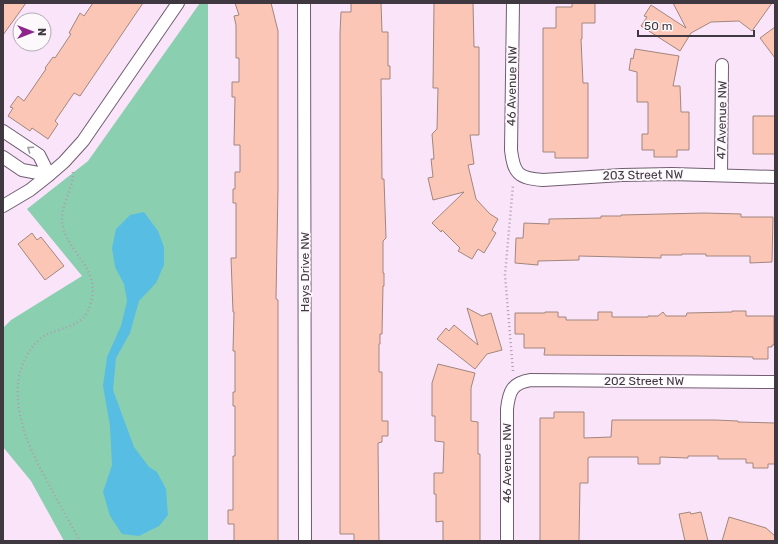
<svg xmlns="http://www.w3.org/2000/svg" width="778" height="544" viewBox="0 0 778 544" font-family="Rubik,sans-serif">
<rect width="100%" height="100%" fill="#fae4fa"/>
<path fill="#8ad0b0" d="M200 3H208V541H64L31 481 3 447V328L11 320 82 276 27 209 88 161Z"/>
<path fill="#58bde3" d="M144 212 158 231 164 247V265L156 283 139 301 130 333 116 358 113 390 134 447 149 467 157 472 166 489 168 515 159 526 139 536 122 534 110 516 103 492 112 465 110 426 103 386 107 357 121 326 127 301 124 284 115 267 112 248 116 229 130 215Z"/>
<path fill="#fbc6b6" stroke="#a2867d" d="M3 3H26L3 35Z
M93 3H143L80 96 74 93 55 121 58 124 48 139 32 128 30 131 8 116 13 108 10 107 18 96 24 101 46 69 45 68 53 57 55 58 71 34 69 33 80 13 84 16Z
M235 3H271L278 31V188L276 299 278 300V541H234V524H228V510H233V456H235V406H233V392H235V351H233L234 312H233L231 258H236V203H233V189H235V172H240V145H234L235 97H232V82H239V58H236V25L234 16 239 15Z
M351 3H381L382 32H388V66H390V79H381L382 179H384L386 238 383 241V273H384V286H383L382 334H380V344H379V372H382V421H388V436H382V442L378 443 379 541H354V534H340V33L341 12H351Z
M434 3H473L474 47H479V135H470L474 164 468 165 476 199 490 214 498 219 492 230 496 233 484 253 478 249 472 259 458 251 460 248 442 230 441 232 432 223 464 192 433 200 428 178 433 177 431 159H434L432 134 437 129 438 88H433Z
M572 3H595V23H582V39H581L583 83H588V158H555V152H543V28H556V7H572Z
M673 3H772L752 31 739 21 711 22 691 33 680 51 641 26 647 17 644 16 651 5 686 28Z
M775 27V58L760 38Z
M635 49 679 56 673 86H680L681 112H689V150H677V157H654V150H642V134H648V102H637V72L629 70 631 58 633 59Z
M753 116H775V154H753Z
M704 213 741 214V217H773L772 262 750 263V256H706V254H682V255H661V258L579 256V260L538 261V265L515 263 516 238H523L524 223 549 224V219L601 218V216H621V215Z
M32 233 37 240 41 237 64 266 45 280 18 244Z
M467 308 482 316 491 313 502 350 487 354 475 369 437 339 446 328 449 331 454 325 478 345Z
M732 311H746V316H774V345H772V347H768V359H753V357L699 356 544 355 545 348H524V334H515V313H545V312H558V317H566V320H598V312H612V317H648V316H658L663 312 666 316H686L687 313 732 312Z
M438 364 475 373 471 388V421L478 422V454H480V541H443V521L436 522V494H434V473H443L444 442 435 441V416H432V383Z
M554 412H584V438L611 437 612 420H715L738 421V422L775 423V464H768V468H753V463H746V459H718V456H688V458L660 457V464H638V457H589V458H588V483H580L579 541H540V418H554Z
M690 512 691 514 701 512 708 541H685L679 514Z
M729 517 766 528 775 536V541H722Z"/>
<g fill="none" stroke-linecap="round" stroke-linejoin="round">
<defs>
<path id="street" d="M304 3 305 541
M513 3 511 150C514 174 518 178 543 180L622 175 672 174 775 177
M3 131 39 155 49 175
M3 157 22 170 49 175
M721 175 722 65
M3 206 30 190 49 175 64 162 83 141 178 3
M507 541V409C509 391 512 383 531 380L775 382"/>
</defs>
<use href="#street" stroke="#705d70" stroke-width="14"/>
<path stroke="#ad9dad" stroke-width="2.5" stroke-dasharray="1 3" stroke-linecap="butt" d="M73 172C73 192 58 207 63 227 70 255 100 268 91 302 84 330 62 325 42 337 0 374 20 433 45 477 56 498 68 520 80 541
M513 371 505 275 513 185"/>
<use href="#street" stroke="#fff" stroke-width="12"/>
</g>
<defs><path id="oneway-chevron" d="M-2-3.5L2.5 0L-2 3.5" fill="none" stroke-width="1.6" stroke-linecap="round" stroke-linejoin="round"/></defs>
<use stroke="#a09ca0" href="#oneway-chevron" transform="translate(30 149) rotate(-146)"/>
<g text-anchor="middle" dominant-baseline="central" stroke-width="3.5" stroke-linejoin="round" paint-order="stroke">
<g font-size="12" fill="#403840" stroke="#fcf8fc">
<text transform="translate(512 86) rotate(-89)">46 Avenue NW</text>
<text transform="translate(722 120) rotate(-89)">47 Avenue NW</text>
<text transform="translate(643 175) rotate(-1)">203 Street NW</text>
<text transform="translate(305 272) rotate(-90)">Hays Drive NW</text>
<text x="644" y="381">202 Street NW</text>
<text transform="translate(507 463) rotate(-90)">46 Avenue NW</text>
</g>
</g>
<rect width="778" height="544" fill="none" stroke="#403840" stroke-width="8"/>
<g transform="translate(32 32) rotate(90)"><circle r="19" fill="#fcf8fc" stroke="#b1abb1"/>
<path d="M0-3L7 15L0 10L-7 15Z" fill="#8c248a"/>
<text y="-6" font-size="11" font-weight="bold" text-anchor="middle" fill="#403840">N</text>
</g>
<path d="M638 30v6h116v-6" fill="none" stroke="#403840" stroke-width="2"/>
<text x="644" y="30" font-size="12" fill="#403840" stroke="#fcf8fc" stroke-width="3" paint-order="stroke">50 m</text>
</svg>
